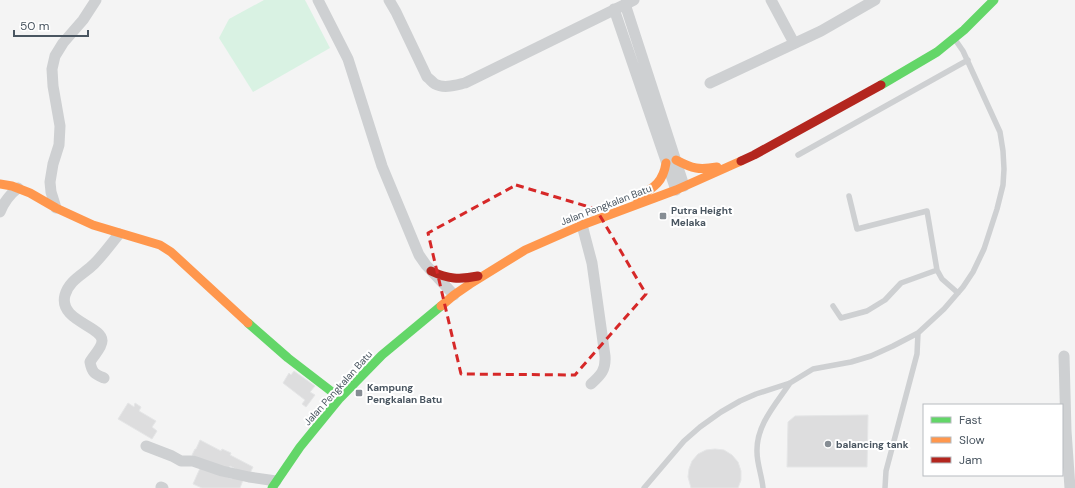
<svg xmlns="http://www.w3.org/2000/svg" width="1075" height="488" viewBox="0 0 1075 488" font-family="'DM Sans',sans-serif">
<rect width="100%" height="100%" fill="#f4f4f4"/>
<path fill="#d9f2e3" d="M264 0H305L330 48 253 92 219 38 229 19Z"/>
<path fill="#ddddde" stroke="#e5e6e7" d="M294 371 315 386 310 392 315 395 306 407 302 404 305 400 283 383 289 373 291 375Z
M128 403 134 407 135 403 141 407 139 411 156 421 152 427 157 431 152 439 118 419Z
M868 415 867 467H787L788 422 795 416Z
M200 440 221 451 222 449 231 453 230 455 253 467 250 473 245 474 230 466 228 471 208 463 192 455 195 449H196Z
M715 449 724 450 732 455 738 462 741 471V480L738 488H691L688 477 689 469 692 461 698 454 706 450Z
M201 466 232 479 233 476 243 480 240 488H202L193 484Z"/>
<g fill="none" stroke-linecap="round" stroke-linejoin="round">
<path stroke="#ced0d2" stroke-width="5.5" d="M798 155 968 60
M849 196 857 229 927 211 937 270 942 279 958 293
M833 306 841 318 867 311 885 300 901 283 937 270
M644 488 684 441 700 427 721 412 740 401 756 394 790 383 813 369 851 362 871 356 893 346 918 333 944 309 963 287 973 272 984 249 997 209 1003 185 1004 169 1003 151 1000 132 963 51 954 38
M763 488C762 476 757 464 757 452 756 425 776 404 790 383
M885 488 886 471 917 354 918 333"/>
<path stroke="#ced0d2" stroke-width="11" d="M318 0 348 59 382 166 419 255 426 265 454 295
M389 0 396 12 427 77C430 79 432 82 435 84 444 89 456 85 465 83L634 0
M771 0 794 43
M625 4 684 186
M614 9 676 190
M710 83 821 31 875 0
M56 208 51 192 50 182 53 164 59 145 60 126 53 86 52 69 55 56 63 43 83 20 96 0
M0 212C4 202 9 195 18 188
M582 225 592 263 605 356C606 370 601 375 591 384
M1064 356 1066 431 1070 488
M104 378C95 374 92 373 90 362 93 356 102 348 102 341 103 326 58 321 65 295 69 280 84 274 94 264 103 255 111 244 119 234
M146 446 172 456 181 461H193L222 471 249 477 276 481
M161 487 163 488"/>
<path stroke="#63d668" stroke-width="9" d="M881 85 937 52 964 30 994 0
M248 323 288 358 340 398
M272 488 300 447 340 398 382 355 441 306"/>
<path stroke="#ff974d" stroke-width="9" d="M676 160C693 169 699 170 717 167
M0 184 12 186 30 193 56 208 93 225 160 245 171 252 248 323
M637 198C653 188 663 183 666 163
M441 306 454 295 470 284 525 250 582 225 676 190 741 161"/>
<path stroke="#b3261e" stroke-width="9" d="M741 161 754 155 881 85
M431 271C448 279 459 280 478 276"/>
</g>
<path fill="none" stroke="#d62828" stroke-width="3" stroke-dasharray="8 5" stroke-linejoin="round" d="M516 185 596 209 646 294 575 375 461 374 428 233Z"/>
<g fill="#868d94" stroke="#fff" stroke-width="1.5">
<rect x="659" y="212" width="8" height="8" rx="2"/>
<rect x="355" y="389" width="8" height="8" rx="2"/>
<circle cx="828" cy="444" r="4"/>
</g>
<g text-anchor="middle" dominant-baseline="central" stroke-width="4" stroke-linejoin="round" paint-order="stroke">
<g font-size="10" fill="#4a5661" stroke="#fff">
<text transform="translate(606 205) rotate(-21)">Jalan Pengkalan Batu</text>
<text transform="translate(338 388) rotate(-48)">Jalan Pengkalan Batu</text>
</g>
<g font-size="10" font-weight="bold" fill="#4a5661" stroke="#fff" text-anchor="start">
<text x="671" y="210">Putra Height<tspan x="671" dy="12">Melaka</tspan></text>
<text x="367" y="387">Kampung<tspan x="367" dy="12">Pengkalan Batu</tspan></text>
<text x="836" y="444">balancing tank</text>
</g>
</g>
<rect x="923" y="404" width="140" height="72" fill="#ffffff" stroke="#b7bbc0"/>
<rect x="931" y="417" width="20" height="6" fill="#63d668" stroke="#b7bbc0"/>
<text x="959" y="424" font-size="12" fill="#4a5661">Fast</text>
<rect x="931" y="437" width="20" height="6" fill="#ff974d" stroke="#b7bbc0"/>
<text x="959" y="444" font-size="12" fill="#4a5661">Slow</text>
<rect x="931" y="457" width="20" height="6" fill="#b3261e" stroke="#b7bbc0"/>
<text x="959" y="464" font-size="12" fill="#4a5661">Jam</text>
<path d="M14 30v6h74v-6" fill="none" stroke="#4a5661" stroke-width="2"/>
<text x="20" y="30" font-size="12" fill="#4a5661" stroke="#ffffff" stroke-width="3" paint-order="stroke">50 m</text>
</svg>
